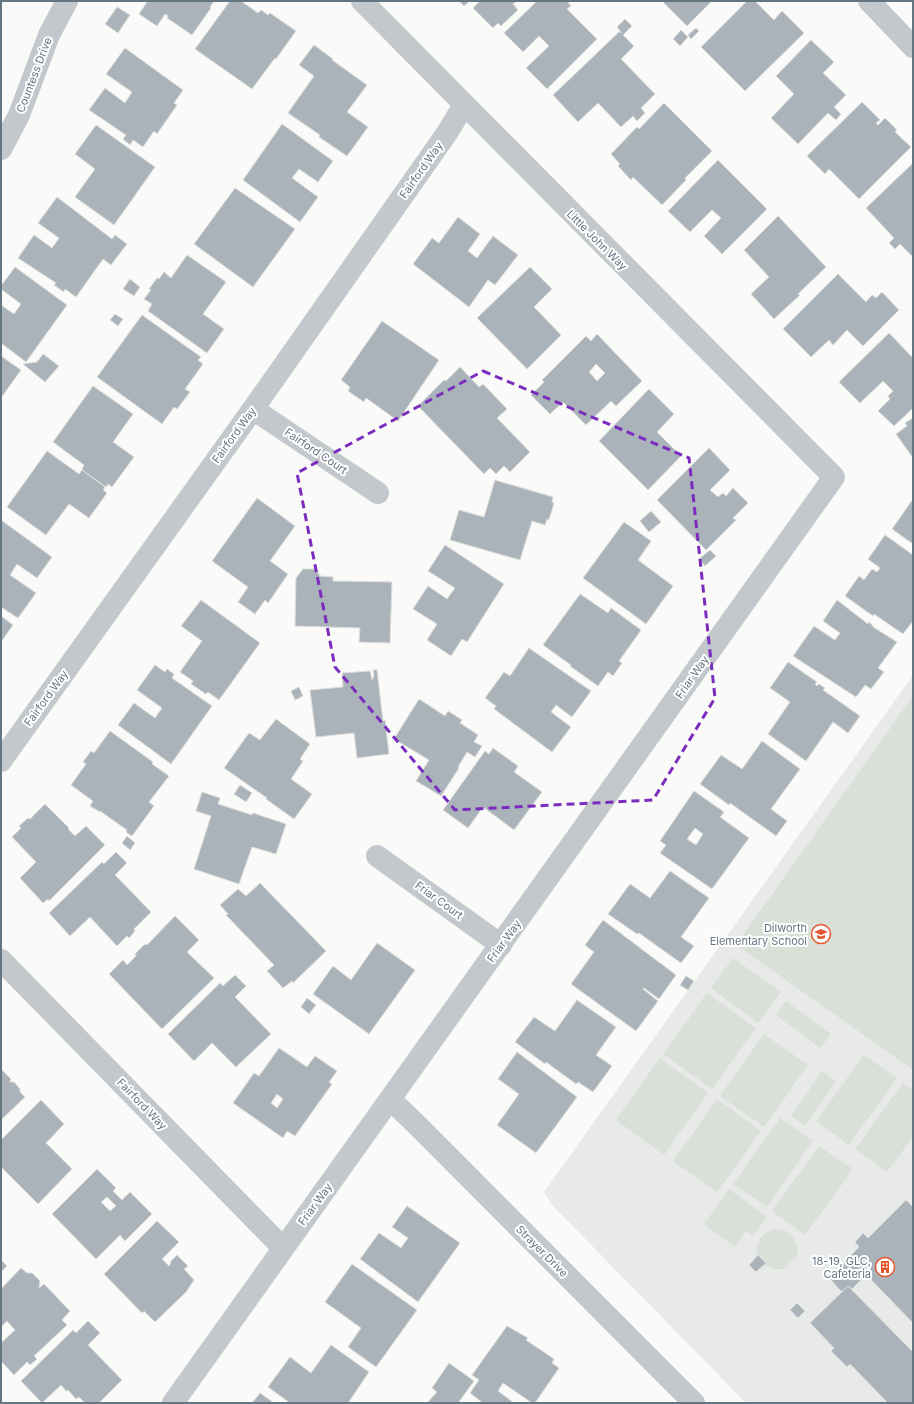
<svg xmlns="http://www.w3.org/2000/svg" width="914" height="1404" viewBox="0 0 914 1404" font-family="Inter,sans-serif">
<rect width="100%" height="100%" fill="#fafaf8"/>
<path fill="#e8e9e9" d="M913 675V1403H746L552 1205 544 1192Z"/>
<path fill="#dadfd7" d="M913 696V1070L738 946 743 935Z
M733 958 781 992 758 1023 711 988Z
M707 993 756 1028 712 1089 663 1054Z
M786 1001 831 1034 820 1048 776 1015Z
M764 1034 808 1065 764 1127 720 1096Z
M864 1055 897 1078 849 1145 816 1121Z
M660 1058 708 1093 664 1155 616 1120Z
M822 1071 836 1081 805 1126 791 1116Z
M903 1083 913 1090V1137L887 1172 855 1149Z
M717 1099 761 1131 717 1192 673 1161Z
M780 1118 813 1141 767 1207 733 1184Z
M819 1146 853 1169 805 1235 772 1211Z
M729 1189 767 1217 753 1236 746 1231 735 1247 704 1224Z
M779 1229C792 1232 798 1241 798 1255L784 1269H773L764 1264 766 1262 758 1255 757 1257C755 1241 763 1230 779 1229Z"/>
<path fill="#aab3b9" stroke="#dcdcda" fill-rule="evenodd" d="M146 1H214L210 7 211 8 192 35 167 18 168 16 165 14 157 26 139 14 147 2Z
M230 1H241L258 13 261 10 268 15 270 13 296 31 276 59 275 58 252 89 195 49Z
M459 1H470L464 6Z
M480 1H517L513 4 518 10 501 26 498 23 493 28 473 8Z
M537 1H567L571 6 567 9 597 39 547 89 526 68 549 46 539 36 523 52 504 33Z
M662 1H712L687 26Z
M747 1H755L774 20 782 11 804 33 745 91 701 47Z
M117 7 130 15 118 33 105 24Z
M625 19 632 26 623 35 634 46 621 59 655 94 641 108 645 113 637 121 633 116 621 127 598 103 578 122 553 95 620 31 621 33V32L617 27Z
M696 28 699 31 691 39 688 35Z
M681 30 688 37 680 46 673 39Z
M811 40 834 62 823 73 846 95 834 107 841 114 836 120 828 113 798 144 771 118 794 94 776 76Z
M314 45 333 59 332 60 367 85 347 112 368 127 347 156 319 137 320 135 288 113 314 76 299 65Z
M125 48 183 90 174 103 177 105 157 134 154 131 143 147 133 140 130 145 123 139 126 135 89 110 105 88 125 103 132 92 106 74Z
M862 102 880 120 876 123 878 125 885 118 897 130 895 132 911 147 859 199 829 169 825 174 807 156Z
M664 103 712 151 685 178 686 180 662 205 633 177 631 180 618 166 620 164 611 154 637 127 639 129Z
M282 124 333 161 318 182 299 169 292 178 318 197 300 222 243 180Z
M96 125 155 167 114 225 75 197 95 169 75 154Z
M718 160 767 209 722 254 704 236 721 218 712 210 690 232 668 211Z
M913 163V256H912L900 244 895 249 889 243 894 238 866 208Z
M235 188 295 229 253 287 194 244Z
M57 197 112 239 115 235 127 244 111 265 103 259 76 297 65 289 64 292 54 285 56 283 18 258 34 235 52 248 59 238 38 223Z
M778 216 826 267 798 294 800 295 774 319 751 294 769 277 744 250Z
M458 217 480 234 468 251 477 258 493 236 518 255 495 285 488 280 469 307 413 264 432 238 439 243Z
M187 255 226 282 203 314 224 329 207 353 148 311 152 304 144 299 151 290 149 289 157 278 159 279 164 272 171 278Z
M15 267 67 305 26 362 1 343V305L14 314 21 304 1 289V286Z
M530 267 552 289 534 307 561 335 527 369 477 318Z
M838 274 866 302 872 295 876 298 882 292 899 310 863 346 847 330 833 345 829 340 811 357 783 329Z
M130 279 140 287 134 296 123 289Z
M115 314 123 319 118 326 110 320Z
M142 315 201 357 198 360 203 364 185 389 190 392 177 409 174 407 162 424 97 377Z
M382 321 439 360 398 421 366 398 364 402 348 391 350 387 341 380Z
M889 333 913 358V408L894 426 878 411 890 399 888 396 893 391 883 381 860 403 839 382Z
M597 334 642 381 616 406 611 401 586 425 563 402 550 414 531 395 544 382 542 380 586 336 591 341ZM596 364 605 373 597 381 589 372Z
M43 354 59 366 45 382 23 364 37 362Z
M1 356 21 370 1 398Z
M460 367 479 387 483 384 507 409 497 418 530 452 510 472 504 466 496 474 490 468 484 474 418 406 444 380 446 381Z
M93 386 133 414 113 442 134 457 112 487 108 484 106 487 82 470 84 465 53 442Z
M649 389 674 414 657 432 681 456 648 490 599 441Z
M913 418V458L896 434 907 426 905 423Z
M709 448 730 470 710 490 718 497 723 493 726 496 733 488 748 503 733 518 736 520 706 550 657 500Z
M47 451 79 474 82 470 105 487 103 490 107 493 89 518 69 504 46 535 7 507Z
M495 480 553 497 552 502 554 503 549 520 547 519 545 525 532 521 520 560 450 540 459 510 484 517Z
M257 498 295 526 270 561 288 574 268 603 265 600 255 614 238 602 248 587 212 561Z
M913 499V544L892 529Z
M651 511 661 522 649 532 640 521Z
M1 520 52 557 37 578 17 564 10 575 36 593 18 618 1 607Z
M624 522 651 541 638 560 673 586 646 624 583 578Z
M885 535 913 555V621L903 634 874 614 873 616 845 596 859 576 864 580 872 569 877 572 880 568 868 559Z
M445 545 504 584 467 642 462 639 451 656 427 640 437 624 413 609 428 586 447 599 455 588 428 571Z
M710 550 716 556 705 566 699 559Z
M303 569H316L320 576 333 577V581L392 582 390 643 359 642 360 628 295 626 296 578Z
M580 594 608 613 611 608 641 630 619 661 622 663 613 676 608 672 598 686 570 666 571 665 543 645Z
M201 600 260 643 219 700 208 692 206 694 191 684 193 681 180 672 202 641 181 626Z
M837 600 868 624 869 622 873 626V627L897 642 878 668 884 672 871 689 865 685 856 697 793 656 814 626 835 640 840 633 823 621Z
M1 616 13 625 1 642Z
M529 648 591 691 572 717 556 705 551 712 571 727 552 752 494 709 496 706 485 698 504 672 510 676Z
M788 662 817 682 815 684 817 686 819 684 825 688 823 690 860 716 848 733 833 722 806 761 768 734 790 702 770 688Z
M155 665 165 672 167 669 174 674 172 678 212 706 171 764 118 725 134 703 155 718 162 708 137 690Z
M373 670H377L383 721 385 720 389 754 357 758 354 733 316 737 310 690 343 687 342 673 370 671 372 680 374 676Z
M299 687 303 696 295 700 291 691Z
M419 699 445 716 448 711 462 720 460 723 478 735 474 742 482 746 475 757 467 752 458 767 459 768 441 796 416 781 429 760 394 739Z
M276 719 310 744 300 759 303 761 291 779 312 794 294 819 266 799 267 798 224 768 249 733 260 740Z
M110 731 153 762 152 764 169 776 149 802 154 806 132 836 126 832 127 830 100 811V812L90 806 93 801 71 785 86 764 83 762 91 751 94 753Z
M762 741 800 769 771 809 787 821 776 836 730 803 729 805 700 784 721 755 742 769Z
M493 748 518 766 514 772 542 792 514 830 483 807 468 828 443 810 485 751 489 754Z
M240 785 252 793 246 802 234 794Z
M694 791 724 812 720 817 749 838 712 889 660 853 666 845 660 841ZM695 828 703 834 696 845 687 839Z
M202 792 220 798 218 804 252 815 253 813 286 824 276 854 252 847 239 884 194 869 211 816 196 811Z
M45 804 69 828 68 829 75 836 86 826 105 845 49 901 48 899 43 903 20 878 36 862 12 837 21 828 19 826 28 818 30 819Z
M127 836 135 843 130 850 122 843Z
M116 852 127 863 115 875 151 912 134 929 135 931 129 938 127 936 117 946 90 917 70 936 49 913 102 862 104 864Z
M670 871 709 898 681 937 694 946 681 963 639 933 637 934 608 914 630 884 650 898Z
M260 883 326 951 293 983 292 981 283 988 267 971 274 965 226 915 228 914 220 905 238 889 246 896Z
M175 916 199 940 187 952 214 978 162 1029 109 974 123 960 127 965 136 956 135 954 145 944 147 945Z
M603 920 676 975 659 999 644 988 643 989 658 1001 636 1031 571 984 594 952 585 945Z
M377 943 415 970 369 1034 313 994 333 966 351 980Z
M235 975 246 986 235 997 271 1034 236 1067 212 1043 194 1061 168 1034 220 983 223 986Z
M686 976 694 981 688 990 680 985Z
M307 998 316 1005 309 1014 301 1007Z
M577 1000 616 1027 596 1055 612 1066 593 1092 578 1082 576 1084 546 1062 545 1064 515 1042 534 1017 555 1031Z
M279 1048 307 1067 315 1056 337 1071 329 1082 332 1084 295 1136 287 1131 283 1138 233 1103 254 1073 259 1076ZM277 1094 283 1099 277 1108 271 1103Z
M517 1052 577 1097 536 1153 497 1125 519 1094 498 1079Z
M1 1069 11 1079 10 1082H14L20 1089V1092L25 1097 1 1120Z
M41 1100 64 1124 46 1143 72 1169 38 1204 1 1167V1140Z
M97 1169 116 1188 113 1191 122 1200 130 1192 152 1214 125 1241 120 1235 96 1259 52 1214ZM107 1197 116 1206 110 1211 101 1202Z
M906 1200 913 1207V1323L849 1257 859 1247 855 1242 863 1233 868 1238Z
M407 1206 460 1243 418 1302 360 1259 379 1233 401 1248 408 1238 392 1227Z
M157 1221 179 1242 162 1259 169 1266 171 1263 170 1262 177 1255 188 1266 184 1269 194 1280 186 1292 155 1322 144 1311 142 1313 104 1274Z
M758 1255 766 1263 756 1272 749 1265Z
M849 1258 866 1275 852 1289 848 1286 842 1292 829 1278Z
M1 1260 7 1266 1 1272Z
M352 1264 417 1310 376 1367 348 1347 361 1328 325 1302Z
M21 1268 27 1273H32L40 1281 39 1288 44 1284 70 1311 62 1320 67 1325 34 1356 37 1359 30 1365 27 1362 14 1375 1 1361V1343L15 1330 7 1321 1 1327V1289Z
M848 1286 913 1352V1403H888L850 1364 847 1367 831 1351 834 1348 810 1323Z
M797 1303 805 1311 798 1318 790 1310Z
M88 1321 100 1333 88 1345 122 1380 99 1403H85L79 1397 76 1399 68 1390 66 1391 61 1385 42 1403 21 1381 73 1330 76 1333Z
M507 1326 528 1338 526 1340 554 1359 552 1363 559 1368 535 1403H532L503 1383 498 1391 514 1403H483L470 1393 479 1380 472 1375Z
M331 1345 369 1372 348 1403H290L268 1387 290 1357 311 1373Z
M449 1363 474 1381 458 1403H427L437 1392 432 1388Z
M260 1393 274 1403H252Z"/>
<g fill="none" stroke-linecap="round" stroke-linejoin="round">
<path stroke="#c3c8cc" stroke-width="22" d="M869 1 913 47
M1 149 19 115 49 35 67 1
M253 409 378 493
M1 761 253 409 447 133 464 105
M377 856 501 945
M1 960 283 1248
M390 1099 417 1125 694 1403
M173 1403 834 477 362 1"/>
</g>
<path fill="none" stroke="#7b2cbf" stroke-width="3" stroke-dasharray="8 5" stroke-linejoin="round" d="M483 371 689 458 715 698 653 800 455 810 335 667 297 473Z"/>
<defs>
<symbol id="school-ring" viewBox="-11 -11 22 22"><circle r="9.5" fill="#fff" stroke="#e4572e" stroke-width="1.5"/><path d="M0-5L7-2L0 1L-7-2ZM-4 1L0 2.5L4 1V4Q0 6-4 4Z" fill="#e4572e"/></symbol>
<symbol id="building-ring" viewBox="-11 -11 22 22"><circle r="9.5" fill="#fff" stroke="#e4572e" stroke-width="1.5"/><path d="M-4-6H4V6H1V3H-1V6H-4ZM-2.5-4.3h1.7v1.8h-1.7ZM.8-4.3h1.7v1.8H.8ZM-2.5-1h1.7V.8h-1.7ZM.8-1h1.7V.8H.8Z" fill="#e4572e"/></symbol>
</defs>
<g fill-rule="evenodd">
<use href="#school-ring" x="810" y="923" width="22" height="22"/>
<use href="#building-ring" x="874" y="1256" width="22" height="22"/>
</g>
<g text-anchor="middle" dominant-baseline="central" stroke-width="4" stroke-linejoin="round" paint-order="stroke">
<g font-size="11" fill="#657683" stroke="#fff">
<text transform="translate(34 75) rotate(-69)">Countess Drive</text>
<text transform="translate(421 170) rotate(-55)">Fairford Way</text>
<text transform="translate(597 240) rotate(45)">Little John Way</text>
<text transform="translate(234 435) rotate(-54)">Fairford Way</text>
<text transform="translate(316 451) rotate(34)">Fairford Court</text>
<text transform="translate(692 677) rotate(-55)">Friar Way</text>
<text transform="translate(46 698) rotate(-54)">Fairford Way</text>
<text transform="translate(439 900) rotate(36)">Friar Court</text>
<text transform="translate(504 941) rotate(-54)">Friar Way</text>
<text transform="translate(142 1104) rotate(46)">Fairford Way</text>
<text transform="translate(315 1204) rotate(-54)">Friar Way</text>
<text transform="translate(542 1251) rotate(45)">Strayer Drive</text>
</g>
<g font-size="11" fill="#657683" stroke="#fff" text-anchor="end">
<text x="807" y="928">Dilworth<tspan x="807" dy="13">Elementary School</tspan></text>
<text x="871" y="1261">18-19, GLC,<tspan x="871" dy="13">Cafeteria</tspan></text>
</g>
</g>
<rect width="914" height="1404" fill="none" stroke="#657683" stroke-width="4"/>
</svg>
